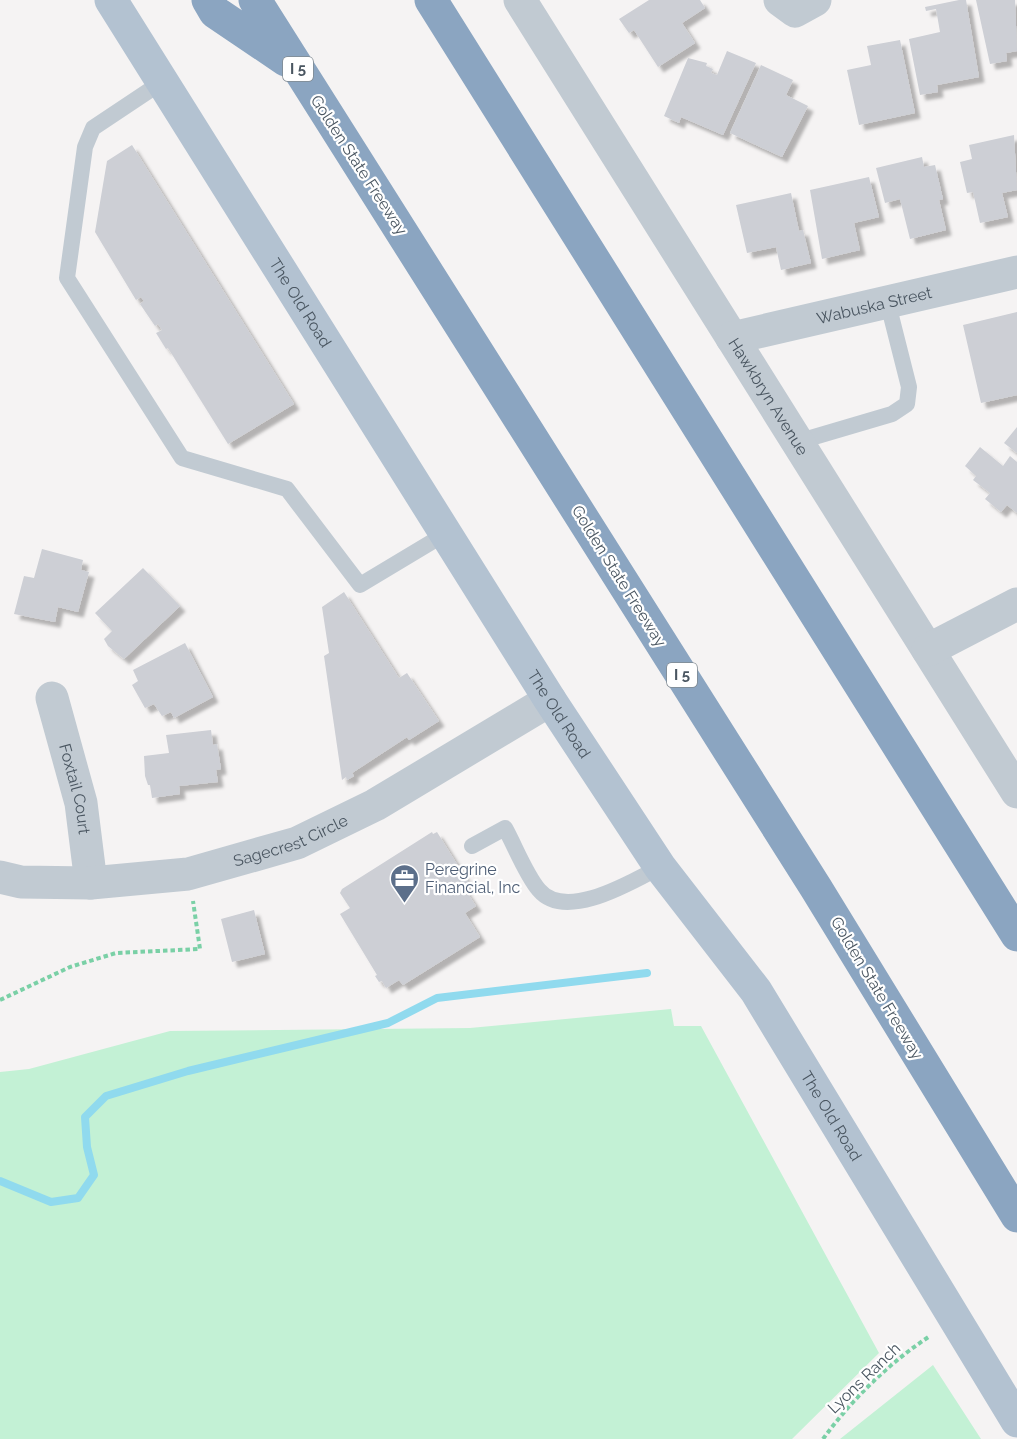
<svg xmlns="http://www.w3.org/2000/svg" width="1017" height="1439" viewBox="0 0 1017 1439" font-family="Raleway,sans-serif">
<defs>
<filter id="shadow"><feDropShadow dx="5.5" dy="5.5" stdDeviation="1.5" flood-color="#0004"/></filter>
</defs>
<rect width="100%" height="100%" fill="#f5f3f3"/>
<path fill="#c3f1d5" d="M671 1009 674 1026H701L879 1353 792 1439H0V1072L29 1069 170 1031 470 1028Z
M933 1365 981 1439H840Z"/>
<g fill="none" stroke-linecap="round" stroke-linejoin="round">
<path stroke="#90daee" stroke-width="8" d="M0 1181 51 1202 78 1198 94 1175 87 1147 85 1117 106 1096 188 1071 388 1023 437 998 647 973"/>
</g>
<path fill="#cdcfd5" filter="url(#shadow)" d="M649 0H700L705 8 682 23 695 43 658 67 634 30 629 33 619 19Z
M959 0H966L979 77 937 85 938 92 920 95 909 39 940 32 936 9 926 11 925 7Z
M976 0H1015L1017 51 1006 53 1007 61 990 64Z
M900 40 915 113 859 125 847 70 871 65 867 46Z
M727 51 756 63 723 135 681 117 679 123 664 116 688 58 707 63 706 66 713 69 711 73 717 75Z
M761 65 793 80 786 95 808 106 782 157 730 133Z
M1014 135 1017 190 1002 193 1008 217 980 223 973 192 967 193 960 162 972 159 969 145Z
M132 145 294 404 228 444 168 348 166 349 156 333 162 330 158 324 155 326 140 304 144 301 141 297 136 300 95 232 107 161Z
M922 157 924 167 935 165 943 199 939 200 946 230 910 239 900 199 885 203 876 168Z
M869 177 879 217 854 223 860 250 822 259 810 190Z
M791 193 799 231 803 230 811 263 781 270 776 247 747 253 736 205Z
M1017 312V395L981 403 963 325Z
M1017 427V453L1004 443Z
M980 447 1003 466 1010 456 1017 462V513L1007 505 1001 512 985 499 990 493 973 480 976 476 965 466Z
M42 549 83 560 81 570 89 572 78 612 58 607 55 622 14 614 24 576 34 578Z
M143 568 180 606 124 659 108 646 104 639 112 631 95 613Z
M344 592 399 678 407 673 439 721 409 740 407 737 352 773 354 776 347 780 346 777 342 780 324 656 329 653 322 607Z
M185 643 213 697 174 718 171 712 162 716 154 704 145 708 132 685 138 681 133 670Z
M211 730 213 745 217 744 221 769 216 770 218 782 179 786 180 794 152 798 150 785H148L145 776 144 756 169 753 166 735Z
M432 832 433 834 437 832 470 885 464 888 476 906 465 913 480 937 403 985 399 980 386 988 382 981 379 982 375 976 377 975 340 914 350 908 340 893 342 889Z
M254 910 265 954 232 962 221 919Z"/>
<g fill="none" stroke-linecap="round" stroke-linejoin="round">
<path stroke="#7ad0a6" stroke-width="4" stroke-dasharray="4.5 3" stroke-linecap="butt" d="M0 1000 70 967 116 953 200 949 193 901
M823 1439C852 1399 889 1363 930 1336"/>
<path stroke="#c1cad2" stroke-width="16" d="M162 82 93 128 85 147 67 278 182 458 287 489 360 585 445 534
M797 442 892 414 907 404 909 387 887 300
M472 846 505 828C515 846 526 875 539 890 566 922 633 881 660 867"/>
<g stroke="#c1cad2" stroke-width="33">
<path id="s1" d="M520 0 1017 792"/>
<path d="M780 0 795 11 815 0"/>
<path id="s2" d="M732 338 1017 272"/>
<path d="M928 650 1017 604"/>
<path id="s3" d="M52 698 81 803 91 883"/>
<path id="s4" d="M0 877 21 882 91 883 188 874 297 843 375 805 550 700"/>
</g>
<path stroke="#b3c2d1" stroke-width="33" id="s5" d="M111 0 550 700 660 867 756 991 1017 1421"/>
<path stroke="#8ba5c1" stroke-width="33" d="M208 0 215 12 286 60
M255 0 816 888 1017 1216
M431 0 1017 935"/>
</g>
<defs>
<symbol id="office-pin" viewBox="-11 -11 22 30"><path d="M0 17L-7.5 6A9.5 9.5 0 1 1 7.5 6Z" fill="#5c6f8a" stroke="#fff"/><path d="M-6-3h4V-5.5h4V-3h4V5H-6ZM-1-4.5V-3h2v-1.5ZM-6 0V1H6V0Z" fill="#fff"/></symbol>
</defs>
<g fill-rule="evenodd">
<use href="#office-pin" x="388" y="862" width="33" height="45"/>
</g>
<g text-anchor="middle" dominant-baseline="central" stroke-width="4.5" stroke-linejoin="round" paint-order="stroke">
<g fill="#fff" stroke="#808990" stroke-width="1.5">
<rect x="283" y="57" width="30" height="24" rx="4.5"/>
<rect x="667" y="663" width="30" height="24" rx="4.5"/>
</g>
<g font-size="15" font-weight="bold" fill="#4a5661">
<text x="298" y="69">I 5</text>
<text x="682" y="675">I 5</text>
</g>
<g font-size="16" fill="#4a5661" stroke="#fff">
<text transform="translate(359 165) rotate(57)">Golden State Freeway</text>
<text stroke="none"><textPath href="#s5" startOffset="357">The Old Road</textPath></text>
<text stroke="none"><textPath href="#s2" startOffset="146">Wabuska Street</textPath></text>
<text stroke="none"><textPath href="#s1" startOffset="468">Hawkbryn Avenue</textPath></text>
<text transform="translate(619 576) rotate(58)">Golden State Freeway</text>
<text stroke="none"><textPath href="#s5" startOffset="843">The Old Road</textPath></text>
<text stroke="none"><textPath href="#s3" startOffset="94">Foxtail Court</textPath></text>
<text stroke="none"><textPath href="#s4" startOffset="297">Sagecrest Circle</textPath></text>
<text transform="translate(877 988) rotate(59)">Golden State Freeway</text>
<text stroke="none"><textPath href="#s5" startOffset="1329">The Old Road</textPath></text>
<text transform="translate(864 1378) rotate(-44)">Lyons Ranch</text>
</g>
<g font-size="16" fill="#4e5e75" stroke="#fff" text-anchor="start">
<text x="425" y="869">Peregrine<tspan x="425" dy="18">Financial, Inc</tspan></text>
</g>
</g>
</svg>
